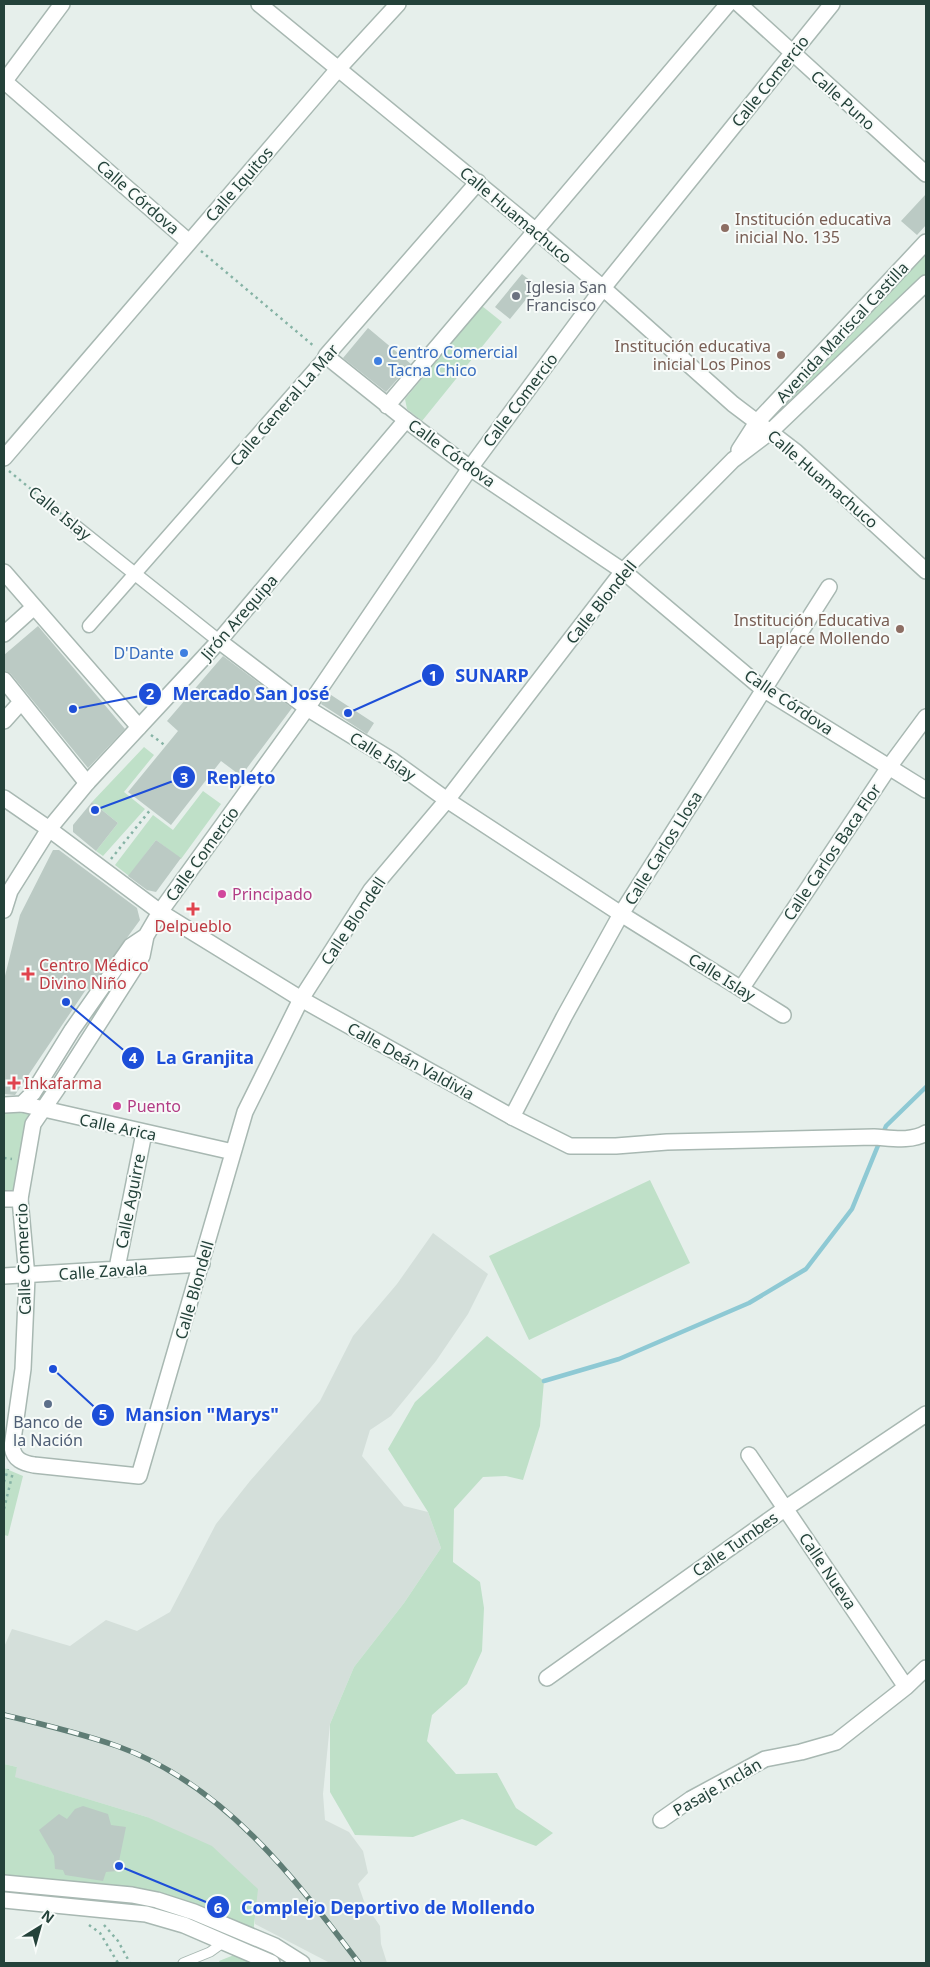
<svg xmlns="http://www.w3.org/2000/svg" width="930" height="1967" viewBox="0 0 930 1967" font-family="'Noto Sans',sans-serif">
<rect width="100%" height="100%" fill="#e6efeb"/>
<path fill="#d4dfda" d="M433 1233 488 1274 468 1314 436 1361 391 1416 370 1430 362 1456 404 1506 428 1512 441 1548 404 1603 354 1667 330 1724 323 1794 325 1820 349 1832 363 1851 368 1873 358 1884 365 1904 380 1926 381 1944 387 1963H330L255 1924V1915L147 1817 14 1777 17 1767 4 1764V1647L12 1629 70 1646 106 1620 137 1631 170 1612 216 1524 250 1481 320 1401 353 1336 397 1284Z"/>
<path fill="#bfe0c8" d="M926 252V275L792 401 786 395Z
M482 306 502 322 422 421 407 409 405 399Z
M144 747 154 755 124 792 145 809 103 856 96 851 118 823 92 802Z
M203 791 221 804 181 859 156 840 129 876 115 865 153 815 173 830Z
M4 1110H41L23 1186 4 1199Z
M650 1180 690 1263 529 1340 489 1256Z
M487 1336 544 1381 540 1426 523 1480 506 1476 483 1477 454 1509 453 1562 480 1582 484 1608 482 1651 467 1684 432 1715 427 1741 456 1774 497 1773 516 1808 553 1833 536 1846 462 1819 413 1837 355 1835 330 1792V1724L354 1667 404 1603 441 1548 428 1512 388 1449 415 1402Z
M4 1468 23 1476 8 1536 4 1535Z
M4 1764 17 1767 15 1777 147 1817 212 1846 258 1889 253 1935 131 1893 4 1885Z
M234 1955 254 1963H220L219 1961Z"/>
<g fill="none" stroke-linecap="round" stroke-linejoin="round">
<path stroke="#8ec9d4" stroke-width="4.5" d="M544 1381 619 1359 749 1303 806 1269 852 1209 886 1126 926 1087"/>
</g>
<path fill="#bbcac4" d="M926 194V225L917 235 901 221Z
M522 274 537 286 510 319 495 307Z
M368 328 411 364 386 392 343 358Z
M38 626 125 729 88 768 11 674 4 670V655Z
M223 656 292 708 241 776 221 761 171 825 128 792 178 731 167 721Z
M328 693 374 723 367 734 321 704Z
M92 802 118 823 96 851 73 832V825Z
M156 840 181 858 156 892 147 890 128 876Z
M53 850H59L137 908 140 920 89 990 87 988 15 1095 4 1094V980L20 915Z
M83 1806 108 1814 111 1825 126 1827 117 1871 106 1872 103 1881 65 1875 63 1870 55 1869 54 1856 39 1830 59 1814 67 1819 75 1809Z"/>
<g fill="none" stroke-linecap="round" stroke-linejoin="round">
<defs>
<path id="service" d="M183 1963 210 1952 224 1942"/>
<path id="pedestrian" d="M75 526 219 641
M89 626 326 356"/>
<path id="minor" d="M259 4 536 231 603 288 832 4
M739 4 926 174
M4 81 189 242
M4 82 62 4
M387 406 728 4
M406 420 326 356 478 182
M770 432 796 452 926 571
M4 458 339 68 398 4
M4 572 139 727
M4 634 34 607
M219 641 307 708 393 761 447 800 621 914 783 1015
M4 680 87 783
M4 721 21 702
M4 798 49 829
M741 989 889 767 926 717
M22 1104 233 1152
M512 1117 564 1017 621 914 829 587
M20 1199 27 1277 23 1369 12 1447C14 1460 23 1463 34 1465L139 1476 245 1112 301 999 371 890 447 800 623 571 763 689 926 790
M117 1268 144 1133
M4 1276 202 1264
M749 1455 906 1687
M547 1678 786 1508 926 1414
M661 1820 691 1799 765 1759 801 1752 836 1742 906 1687 926 1668"/>
<path id="tertiary" d="M739 450 757 422 926 242
M49 829 160 912 301 999 512 1117 570 1146H616L667 1142 874 1137C891 1138 911 1142 926 1133
M4 910 10 891 49 829 87 783 219 641 406 420 470 468 623 571 733 460 770 432 926 283
M4 1105 22 1104 33 1093 72 1030 131 946 146 936
M4 1199H20L33 1124 57 1089 142 956 146 936 160 912 307 708 470 468 603 288 733 404 770 432
M4 1883 132 1895 157 1900 194 1912 275 1946 302 1963
M4 1900 146 1914 184 1925 272 1963"/>
</defs>
<use href="#service" stroke="#a8b8b2" stroke-width="11"/>
<use href="#pedestrian" stroke="#a8b8b2" stroke-width="15"/>
<use href="#minor" stroke="#a8b8b2" stroke-width="18"/>
<use href="#tertiary" stroke="#a8b8b2" stroke-width="18"/>
<path stroke="#86b3a5" stroke-width="2.5" stroke-dasharray="2.5 4" stroke-linecap="butt" d="M201 251 315 347
M9 471 66 518
M151 735 166 746
M111 859 151 809
M4 1158 12 1159
M4 1482 8 1469
M4 1509 13 1472
M89 1925 100 1933 118 1963
M104 1925 118 1941 130 1963"/>
<use href="#service" stroke="#fff" stroke-width="9"/>
<use href="#pedestrian" stroke="#fff" stroke-width="12"/>
<use href="#minor" stroke="#fff" stroke-width="15"/>
<use href="#tertiary" stroke="#fff" stroke-width="15"/>
<defs>
<path id="rail" d="M4 1715C42 1724 80 1733 117 1746 223 1784 294 1877 359 1963"/>
</defs>
<use href="#rail" stroke="#5f7d75" stroke-width="5.5"/>
<use href="#rail" stroke="#f7fbf9" stroke-width="4" stroke-dasharray="11" stroke-linecap="butt"/>
</g>
<g fill="#8d6e63" stroke="#f7fbf9" stroke-width="2">
<circle cx="725" cy="228" r="5"/>
<circle cx="781" cy="355" r="5"/>
<circle cx="900" cy="629" r="5"/>
</g>
<circle fill="#6b7280" stroke="#f7fbf9" stroke-width="2" cx="516" cy="296" r="5"/>
<g fill="#3f7fe0" stroke="#f7fbf9" stroke-width="2">
<circle cx="378" cy="361" r="5"/>
<circle cx="184" cy="653" r="5"/>
</g>
<g fill="#d1479c" stroke="#f7fbf9" stroke-width="2">
<circle cx="222" cy="894" r="5"/>
<circle cx="117" cy="1106" r="5"/>
</g>
<g fill="#e0444e" stroke="#f7fbf9" stroke-width="2">
<path d="M190.5 901.5h5v5h5v5h-5v5h-5v-5h-5v-5h5z"/>
<path d="M25.5 966.5h5v5h5v5h-5v5h-5v-5h-5v-5h5z"/>
<path d="M11.5 1075.5h5v5h5v5h-5v5h-5v-5h-5v-5h5z"/>
</g>
<circle fill="#5c6f8a" stroke="#f7fbf9" stroke-width="2" cx="48" cy="1404" r="5"/>
<g text-anchor="middle" dominant-baseline="central" stroke-width="4" stroke-linejoin="round" paint-order="stroke">
<g font-size="16" fill="#24423a" stroke="#f7fbf9">
<text transform="translate(770 81) rotate(-51)">Calle Comercio</text>
<text transform="translate(843 100) rotate(42)">Calle Puno</text>
<text transform="translate(239 184) rotate(-49)">Calle Iquitos</text>
<text transform="translate(138 197) rotate(41)">Calle Córdova</text>
<text transform="translate(516 215) rotate(40)">Calle Huamachuco</text>
<text transform="translate(842 332) rotate(-47)">Avenida Mariscal Castilla</text>
<text transform="translate(520 400) rotate(-53)">Calle Comercio</text>
<text transform="translate(284 405) rotate(-49)">Calle General La Mar</text>
<text transform="translate(452 453) rotate(36)">Calle Córdova</text>
<text transform="translate(823 479) rotate(41)">Calle Huamachuco</text>
<text transform="translate(60 513) rotate(39)">Calle Islay</text>
<text transform="translate(601 602) rotate(-51)">Calle Blondell</text>
<text transform="translate(239 617) rotate(-49)">Jirón Arequipa</text>
<text transform="translate(789 702) rotate(34)">Calle Córdova</text>
<text transform="translate(383 756) rotate(33)">Calle Islay</text>
<text transform="translate(663 848) rotate(-58)">Calle Carlos Llosa</text>
<text transform="translate(832 852) rotate(-56)">Calle Carlos Baca Flor</text>
<text transform="translate(202 854) rotate(-54)">Calle Comercio</text>
<text transform="translate(353 921) rotate(-56)">Calle Blondell</text>
<text transform="translate(722 977) rotate(32)">Calle Islay</text>
<text transform="translate(411 1061) rotate(29)">Calle Deán Valdivia</text>
<text transform="translate(118 1127) rotate(12)">Calle Arica</text>
<text transform="translate(130 1201) rotate(-79)">Calle Aguirre</text>
<text transform="translate(23 1259) rotate(-92)">Calle Comercio</text>
<text transform="translate(103 1271) rotate(-4)">Calle Zavala</text>
<text transform="translate(194 1290) rotate(-74)">Calle Blondell</text>
<text transform="translate(735 1544) rotate(-35)">Calle Tumbes</text>
<text transform="translate(828 1571) rotate(56)">Calle Nueva</text>
<text transform="translate(717 1787) rotate(-30)">Pasaje Inclán</text>
</g>
<g font-size="16" fill="#785e54" stroke="#f7fbf9" text-anchor="end">
<text x="735" y="219" text-anchor="start">Institución educativa<tspan x="735" dy="18">inicial No. 135</tspan></text>
<text x="771" y="346">Institución educativa<tspan x="771" dy="18">inicial Los Pinos</tspan></text>
<text x="890" y="620">Institución Educativa<tspan x="890" dy="18">Laplace Mollendo</tspan></text>
</g>
<g font-size="16" fill="#5b616d" stroke="#f7fbf9" text-anchor="start">
<text x="526" y="287">Iglesia San<tspan x="526" dy="18">Francisco</tspan></text>
</g>
<g font-size="16" fill="#366cbe" stroke="#f7fbf9" text-anchor="start">
<text x="388" y="352">Centro Comercial<tspan x="388" dy="18">Tacna Chico</tspan></text>
<text x="174" y="653" text-anchor="end">D'Dante</text>
</g>
<g font-size="16" fill="#b23c85" stroke="#f7fbf9" text-anchor="start">
<text x="232" y="894">Principado</text>
<text x="127" y="1106">Puento</text>
</g>
<g font-size="16" fill="#be3a42" stroke="#f7fbf9" text-anchor="start">
<text x="193" y="926" text-anchor="middle">Delpueblo</text>
<text x="39" y="965">Centro Médico<tspan x="39" dy="18">Divino Niño</tspan></text>
<text x="24" y="1083">Inkafarma</text>
</g>
<g font-size="16" fill="#4e5e75" stroke="#f7fbf9">
<text x="48" y="1422">Banco de<tspan x="48" dy="18">la Nación</tspan></text>
</g>
</g>
<path fill="none" stroke="#1d4ed8" stroke-width="2" d="M348 713L433 675M73 709L150 694M95 810L184 777M66 1002L133 1058M53 1369L103 1415M119 1866L218 1907"/>
<g fill="#1d4ed8" stroke="#f7fbf9" stroke-width="2">
<circle cx="348" cy="713" r="5"/>
<circle cx="73" cy="709" r="5"/>
<circle cx="95" cy="810" r="5"/>
<circle cx="66" cy="1002" r="5"/>
<circle cx="53" cy="1369" r="5"/>
<circle cx="119" cy="1866" r="5"/>
<circle cx="433" cy="675" r="12"/>
<circle cx="150" cy="694" r="12"/>
<circle cx="184" cy="777" r="12"/>
<circle cx="133" cy="1058" r="12"/>
<circle cx="103" cy="1415" r="12"/>
<circle cx="218" cy="1907" r="12"/>
</g>
<g font-size="15" text-anchor="middle" font-weight="bold" fill="#fff">
<text x="433" y="681">1</text>
<text x="150" y="699">2</text>
<text x="184" y="783">3</text>
<text x="133" y="1063">4</text>
<text x="103" y="1420">5</text>
<text x="218" y="1913">6</text>
</g>
<g font-size="18" text-anchor="middle" font-weight="bold" fill="#1d4ed8" stroke="#f7fbf9" stroke-width="4" stroke-linejoin="round" paint-order="stroke">
<text x="492" y="682">SUNARP</text>
<text x="251" y="700">Mercado San José</text>
<text x="241" y="784">Repleto</text>
<text x="205" y="1064">La Granjita</text>
<text x="202" y="1421">Mansion "Marys"</text>
<text x="388" y="1914">Complejo Deportivo de Mollendo</text>
</g>
<rect width="930" height="1967" fill="none" stroke="#24423a" stroke-width="10"/>
<g transform="translate(40 1927) rotate(37)" stroke="#f7fbf9" stroke-width="4" paint-order="stroke">
<path d="M0-4L9 19L0 12L-9 19Z" fill="#24423a"/>
<text y="-8" font-size="14" font-weight="bold" text-anchor="middle" fill="#24423a">N</text>
</g>
</svg>
